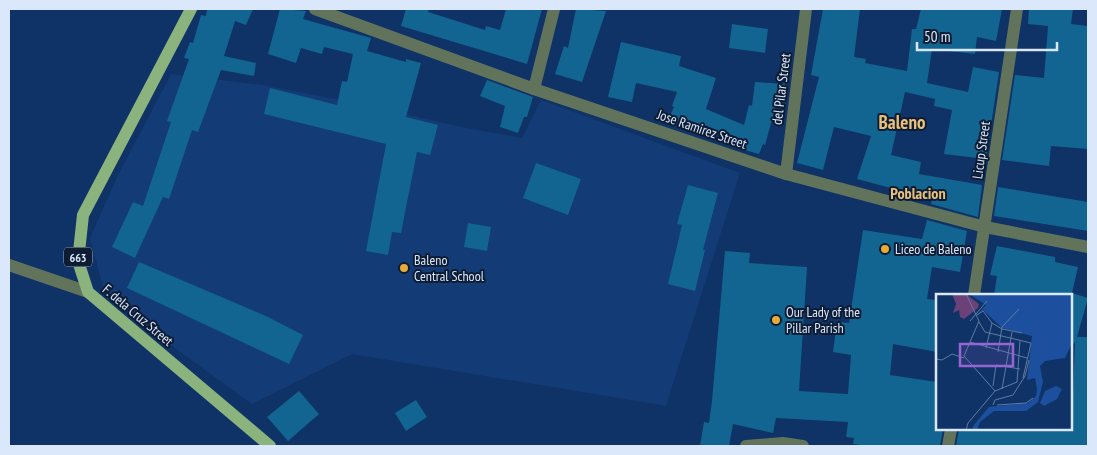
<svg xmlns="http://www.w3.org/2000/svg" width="1097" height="455" viewBox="0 0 1097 455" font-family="'PT Sans Narrow',sans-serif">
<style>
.built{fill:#133b76}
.building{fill:#126590}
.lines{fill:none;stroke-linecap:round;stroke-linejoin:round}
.street{stroke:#61745b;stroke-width:12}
.primary{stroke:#8bb37e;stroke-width:12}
.poi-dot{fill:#e9ab38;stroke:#0d1c33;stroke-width:2}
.labels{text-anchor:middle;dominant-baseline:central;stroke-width:4;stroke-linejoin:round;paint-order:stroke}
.shield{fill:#0d1c33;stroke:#9dabc0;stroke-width:1}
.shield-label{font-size:12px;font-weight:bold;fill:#dbe8fc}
.street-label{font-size:14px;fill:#dbe8fc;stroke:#0d1c33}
.poi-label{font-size:14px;fill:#dbe8fc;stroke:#0d1c33;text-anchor:start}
.quarter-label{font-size:16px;font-weight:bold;fill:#ebc07b;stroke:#0d1c33}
.district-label{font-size:19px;font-weight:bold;fill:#ebc07b;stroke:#0d1c33}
.inset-road{fill:none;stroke:#617ba3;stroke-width:1}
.view{fill:#9864d1;fill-opacity:0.15;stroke:#9864d1;stroke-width:2.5}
.inset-edge{fill:none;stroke:#dbe8fc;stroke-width:2.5}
</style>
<rect width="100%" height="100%" fill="#0f3267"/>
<polygon class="built" points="171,74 262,85 362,104 461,127 522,138 541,100 740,173 666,406 352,354 252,404 106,298 90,238 118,175"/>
<g class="building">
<polygon points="207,9 253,9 246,25 235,21 224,56 256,63 254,76 221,70 198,132 192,130 169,199 163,197 135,258 112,247 133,202 143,206 171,122 167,121 189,59 184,58 190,42 193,43 201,15 206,16"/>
<polygon points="280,9 306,11 303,19 371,38 367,51 406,62 406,59 421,63 406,117 438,125 430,155 417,152 401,233 392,232 388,255 366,251 386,144 264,114 270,88 337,105 342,81 347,82 353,54 324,47 322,54 301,48 296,63 268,54"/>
<polygon points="406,9 429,9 428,12 485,30 486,26 500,30 506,9 542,9 527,64 401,26"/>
<polygon points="576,9 606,11 582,82 555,74 564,46 568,48"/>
<polygon points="823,9 860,9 854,57 866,59 865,63 907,71 912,29 916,29 921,9 1002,9 996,41 977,37 975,54 932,49 927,83 968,92 973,67 999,72 986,159 944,154 952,110 934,106 935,99 905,92 891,155 921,162 919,174 982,185 978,217 931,204 932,199 857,179 871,136 834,127 823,170 797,163 819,77 811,75"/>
<polygon points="1029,9 1073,9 1071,24 1088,26 1088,149 1051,146 1049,166 1002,160 1015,75 1044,78 1048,26 1028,24"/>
<polygon points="732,24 768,29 765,53 729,48"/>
<polygon points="621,42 681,56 679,66 716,78 706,109 744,125 749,105 752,106 755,82 785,84 783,103 777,102 765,145 763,144 759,154 741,149 744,142 705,125 700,134 669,118 674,107 672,106 677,92 636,83 632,102 608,97"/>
<polygon points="487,80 533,97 527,117 524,117 518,133 500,127 505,106 480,96"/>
<polygon points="536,163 581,179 568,215 523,198"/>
<polygon points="688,185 718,193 703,250 705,250 695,291 668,284 682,225 677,224"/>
<polygon points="998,187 1088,202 1088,231 994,216"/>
<polygon points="927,220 967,231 960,272 932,267 927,299 937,300 937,352 893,344 890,375 937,382 937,429 943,429 940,446 869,446 853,444 854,438 846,437 848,422 776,418 773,433 733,424 729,446 700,446 704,422 709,423 712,401 725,251 750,253 749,263 807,267 799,391 848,394 851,355 833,352 837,322 849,323 863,230 922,239"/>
<polygon points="468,223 491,227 487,251 464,247"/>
<polygon points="997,246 1055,257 1055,262 1078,267 1072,293 1088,298 1077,337 1088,337 1088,446 956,446 959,429 1071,429 1071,394 1073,395 1075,341 1074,344 1071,343 1071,295 994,295 997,276 990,275"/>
<polygon points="139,262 266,316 303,335 289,364 127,288"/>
<polygon points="299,391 319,414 288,441 267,417"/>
<polygon points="416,400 427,417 406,431 395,413"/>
</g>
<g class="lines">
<g class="street">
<polyline points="315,9 534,89 786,174 985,227 1088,247"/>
<polyline points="534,89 554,9"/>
<polyline points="786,174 806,9"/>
<polyline points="9,265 88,292"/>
<polyline points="974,295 1017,9"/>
<polyline points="746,446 783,443 803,446"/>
<polyline points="948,446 951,429"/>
</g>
<polyline class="primary" points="191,9 83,215 78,261 88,292 270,446"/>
</g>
<g class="poi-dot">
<circle cx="885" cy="249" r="5"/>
<circle cx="404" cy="268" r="5"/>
<circle cx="776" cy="320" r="5"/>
</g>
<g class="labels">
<rect class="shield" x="64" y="247.5" width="28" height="19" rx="4"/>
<g class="shield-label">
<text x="78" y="257">663</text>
</g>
<g class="street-label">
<text transform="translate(781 89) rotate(-83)">del Pilar Street</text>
<text transform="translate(702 129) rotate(19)">Jose Ramirez Street</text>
<text transform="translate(981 150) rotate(-82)">Licup Street</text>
<text transform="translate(138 315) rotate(40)">F. dela Cruz Street</text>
</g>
<g class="poi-label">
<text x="895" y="249">Liceo de Baleno</text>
<text x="414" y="260">Baleno<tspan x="414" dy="16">Central School</tspan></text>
<text x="786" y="312">Our Lady of the<tspan x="786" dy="16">Pillar Parish</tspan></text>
</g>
<g class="quarter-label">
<text x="918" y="193">Poblacion</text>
</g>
<g class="district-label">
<text x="902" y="122">Baleno</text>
</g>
</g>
<g transform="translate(936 294)">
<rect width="136" height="136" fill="#0f3267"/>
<path d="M16,0H30L43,10L42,14L28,25L24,23L23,16L17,19L20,10Z" fill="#6b4177"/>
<path d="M33,0H136V49L129,64L109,67L104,72L107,88L102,108L90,117H58L44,128L41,136H37V132L53,113L92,109L100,102L101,95L99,84L91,86L96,42L66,34L47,16L38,24L34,38L38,24L50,11ZM120,92L126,95L121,105L108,112L104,109L109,97Z" fill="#1c509e"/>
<path class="inset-road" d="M30,0L43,27L28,62L59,97L32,129L30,136M41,21L47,17L56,29M34,27L51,7M43,28L49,38L95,49L87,84M34,48L91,64M50,54L56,29L66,35L86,39M62,58L66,33L83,15M0,65L6,66L16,60L28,64M57,92L60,71L84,75M66,95L76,38M59,97L81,88L84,47M57,111L59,106L77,101L89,82L93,66M61,111L90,109L97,104"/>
<path class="view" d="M24,50H77V72H24Z"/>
<rect width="136" height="136" class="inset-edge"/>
</g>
<rect width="1097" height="455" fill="none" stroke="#dbe8fc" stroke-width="20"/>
<path d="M917 42v8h140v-8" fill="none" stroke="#dbe8fc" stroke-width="2.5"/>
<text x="924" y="42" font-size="15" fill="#dbe8fc" stroke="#0d1c33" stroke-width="4" paint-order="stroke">50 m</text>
</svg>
